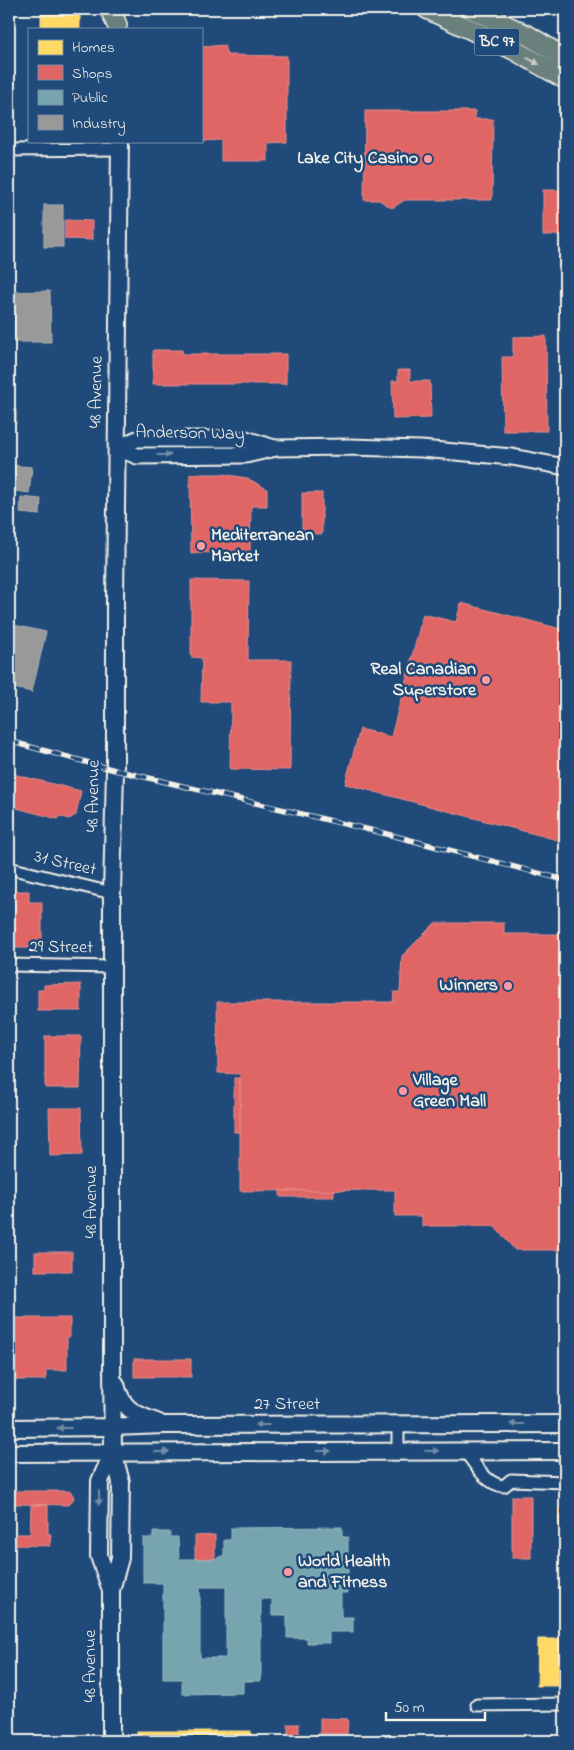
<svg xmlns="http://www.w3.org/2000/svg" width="574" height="1750" viewBox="0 0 574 1750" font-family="'Indie Flower',sans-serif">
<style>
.homes{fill:#ffd966;stroke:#fce08d}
.shops{fill:#e06666;stroke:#e6908d}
.public{fill:#76a5af;stroke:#9cbcc0;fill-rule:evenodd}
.industry{fill:#999;stroke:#b4b3b1}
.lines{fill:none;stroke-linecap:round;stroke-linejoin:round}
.stream{stroke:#8ca5bd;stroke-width:4}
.minor-casing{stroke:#f4f1e8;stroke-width:15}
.tertiary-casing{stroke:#f4f1e8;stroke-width:19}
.secondary-casing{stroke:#f4f1e8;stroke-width:20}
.trunk-casing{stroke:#f4f1e8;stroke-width:22}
.minor{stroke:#1f4a7a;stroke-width:11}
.tertiary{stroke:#1f4a7a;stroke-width:15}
.secondary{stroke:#1f4a7a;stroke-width:16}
.trunk{stroke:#6a807d;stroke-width:19}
.rail-casing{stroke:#f4f1e8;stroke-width:5.5}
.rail{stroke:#1f4a7a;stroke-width:4;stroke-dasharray:11;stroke-linecap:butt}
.oneway{fill:#cbcfc8}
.oneway2{fill:#748da6}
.poi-dot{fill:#ff9aa2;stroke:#1f4a7a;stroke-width:2}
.labels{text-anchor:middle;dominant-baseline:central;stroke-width:5;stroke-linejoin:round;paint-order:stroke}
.shield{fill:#1f4a7a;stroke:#b4bfc7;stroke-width:1}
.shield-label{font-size:16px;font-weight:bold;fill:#f4f1e8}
.poi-label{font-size:18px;font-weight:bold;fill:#f4f1e8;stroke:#1f4a7a;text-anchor:end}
.street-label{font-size:18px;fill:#f4f1e8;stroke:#1f4a7a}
</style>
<rect width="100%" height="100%" fill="#1f4a7a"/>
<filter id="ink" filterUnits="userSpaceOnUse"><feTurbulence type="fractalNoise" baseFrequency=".02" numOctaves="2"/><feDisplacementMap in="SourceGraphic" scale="10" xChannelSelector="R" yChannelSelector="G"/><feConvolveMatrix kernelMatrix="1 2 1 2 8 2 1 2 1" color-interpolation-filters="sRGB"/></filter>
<g filter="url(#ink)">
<g class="homes">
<rect x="41" y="9" width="39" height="20"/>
<rect x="559" y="1509" width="6" height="19"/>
<polygon points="538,1639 565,1639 565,1686 537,1686"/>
<rect x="137" y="1731" width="114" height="10"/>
</g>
<g class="shops">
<polygon points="224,45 227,55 287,56 287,142 268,143 268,161 221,161 221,140 201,141 201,47"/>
<polygon points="365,111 475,111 475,119 493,119 492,200 405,200 392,208 379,200 364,200"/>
<rect x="543" y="190" width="22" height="45"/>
<polygon points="65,220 92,221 92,240 65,239"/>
<polygon points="546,336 547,431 503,431 502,357 513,357 513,337"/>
<polygon points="153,350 182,350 183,354 286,354 286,384 153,384"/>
<polygon points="398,370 410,370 410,381 430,381 431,418 393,419 392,381 398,381"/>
<polygon points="190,474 222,474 247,478 267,489 267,506 251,506 250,552 191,553"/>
<rect x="302" y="493" width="20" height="41"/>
<polygon points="191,580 249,581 248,660 291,660 290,770 230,769 231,702 201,702 202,658 191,657"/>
<polygon points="461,603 565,630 565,842 345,784 360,729 391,737 423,614 456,622"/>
<polygon points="9,773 81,791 76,815 69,819 59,816 58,819 9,806"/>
<polygon points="10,891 29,891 29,902 42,902 42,948 10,948 10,942 9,943"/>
<polygon points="435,923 504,923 504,934 565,934 565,1250 515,1250 494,1226 422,1226 422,1216 395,1216 395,1190 240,1191 240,1074 218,1073 217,1002 393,1002 394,992 400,992 402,956"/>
<polygon points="81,984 81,1011 38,1011 38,990 44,990 44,985"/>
<rect x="9" y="1008" width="4" height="60"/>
<polygon points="45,1036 81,1036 80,1088 45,1088"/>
<rect x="234" y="1078" width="6" height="54"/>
<polygon points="49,1108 81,1108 82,1155 50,1156"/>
<polygon points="334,1190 334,1197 280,1197 280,1191"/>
<rect x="35" y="1252" width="37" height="19"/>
<polygon points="12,1318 70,1318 70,1337 67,1337 67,1370 46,1370 46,1380 16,1380 16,1361 9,1361 9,1335 12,1335"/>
<rect x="134" y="1359" width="57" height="18"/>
<polygon points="13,1491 67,1491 71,1492 74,1497 73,1500 68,1505 14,1504 9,1501 9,1495"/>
<rect x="512" y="1496" width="19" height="62"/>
<polygon points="31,1505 48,1505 48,1534 51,1534 50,1546 16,1545 16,1534 30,1534"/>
<polygon points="215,1535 215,1559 195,1559 195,1536"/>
<polygon points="320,1718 348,1719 347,1734 320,1734"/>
<rect x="288" y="1724" width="11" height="17"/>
</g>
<path class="public" d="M342,1527V1537H348V1593H341V1617H353V1632H329V1643H307V1638H287V1615H272V1599H261V1681H243V1693L182,1694V1679H163V1583H143V1538H153V1532H170V1537H178L179,1559H215L224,1555V1540H231V1528ZM200,1587H226V1658H200Z"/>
<g class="industry">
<rect x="44" y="205" width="19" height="42"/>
<polygon points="50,291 51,342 9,342 9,292"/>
<polygon points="16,410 16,423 9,423 9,411"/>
<polygon points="9,465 32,467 29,493 9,490"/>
<polygon points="21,497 41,499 40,515 20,513"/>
<polygon points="9,624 46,632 32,692 9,687"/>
</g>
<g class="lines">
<polyline class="stream" points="551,9 565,18"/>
<g class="minor-casing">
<g id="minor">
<polyline points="9,150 120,149"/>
<polyline points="9,868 112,893"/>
<polyline points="9,965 112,967"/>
<polyline points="398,1425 398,1451"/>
<path d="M466,1452C475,1465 487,1485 504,1486L511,1480L565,1482"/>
<polyline points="477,1705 565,1704"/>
</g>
</g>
<g class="tertiary-casing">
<g id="tertiary">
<polyline points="117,448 137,456 246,455 276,448 349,447 421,449 512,457 565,467"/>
<polyline points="117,448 137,439 246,439 274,448"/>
</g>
</g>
<g class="secondary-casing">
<g id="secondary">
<path d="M116,1384C122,1411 136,1414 159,1423"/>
<polyline points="9,1428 113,1427 164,1425 565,1424"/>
<polyline points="9,1453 565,1451"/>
<polyline points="111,1590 99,1556 100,1481 113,1452"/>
<polyline points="111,1741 111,1590 120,1558 121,1482 113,1452 112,1366 112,893 115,770 115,600 120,141"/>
</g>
</g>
<g class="trunk-casing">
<g id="trunk">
<polyline points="110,9 117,25"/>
<polyline points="427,9 512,49 565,79"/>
<polyline points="472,9 529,36 565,58"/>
</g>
</g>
<use href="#minor" class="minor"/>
<use href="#tertiary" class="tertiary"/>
<use href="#secondary" class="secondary"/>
<use href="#trunk" class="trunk"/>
<g class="rail-casing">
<polyline id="rail" points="9,741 115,770 387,834 565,880"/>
</g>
<use href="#rail" class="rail"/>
</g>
<defs><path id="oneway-solid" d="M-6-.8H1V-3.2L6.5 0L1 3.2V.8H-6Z" transform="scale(1.25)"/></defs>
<use class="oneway" href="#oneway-solid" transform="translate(533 61) rotate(29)"/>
<g class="oneway2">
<use href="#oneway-solid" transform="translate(164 455)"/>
<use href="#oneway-solid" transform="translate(517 1424) rotate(180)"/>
<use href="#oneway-solid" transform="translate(262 1425) rotate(180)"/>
<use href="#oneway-solid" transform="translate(64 1428) rotate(180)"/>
<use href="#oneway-solid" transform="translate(324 1451)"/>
<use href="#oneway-solid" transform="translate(432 1451) rotate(1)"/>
<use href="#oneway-solid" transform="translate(162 1452)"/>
<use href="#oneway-solid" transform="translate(99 1498) rotate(90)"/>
</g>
</g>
<g class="poi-dot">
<circle cx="428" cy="159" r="5"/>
<circle cx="201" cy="546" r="5"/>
<circle cx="486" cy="680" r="5"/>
<circle cx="508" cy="986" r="5"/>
<circle cx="403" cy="1091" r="5"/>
<circle cx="288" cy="1572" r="5"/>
</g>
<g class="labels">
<rect class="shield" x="474.5" y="28.5" width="45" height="27" rx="4"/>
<g class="shield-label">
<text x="497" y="42">BC 97</text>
</g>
<g class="poi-label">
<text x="418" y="159">Lake City Casino</text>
<text x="211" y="536" text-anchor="start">Mediterranean<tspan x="211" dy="21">Market</tspan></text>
<text x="476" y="670">Real Canadian<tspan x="476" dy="21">Superstore</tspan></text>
<text x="498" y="986">Winners</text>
<text x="413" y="1081" text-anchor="start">Village<tspan x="413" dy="21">Green Mall</tspan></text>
<text x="298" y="1562" text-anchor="start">World Health<tspan x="298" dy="21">and Fitness</tspan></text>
</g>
<g class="street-label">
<text transform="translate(97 392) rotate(-89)">48 Avenue</text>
<text transform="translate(190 434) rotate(1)">Anderson Way</text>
<text transform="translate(94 796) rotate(-89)">48 Avenue</text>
<text transform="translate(65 864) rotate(13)">31 Street</text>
<text transform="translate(61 948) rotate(1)">29 Street</text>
<text transform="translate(92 1202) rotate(-90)">48 Avenue</text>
<text x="287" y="1405">27 Street</text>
<text transform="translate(91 1666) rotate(-90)">48 Avenue</text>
</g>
</g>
<rect width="574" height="1750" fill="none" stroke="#1f4a7a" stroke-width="30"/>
<rect x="15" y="15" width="544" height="1720" fill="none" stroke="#f4f1e8" stroke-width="2" filter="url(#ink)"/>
<rect x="28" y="28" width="175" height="115" fill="#1f4a7a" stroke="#748da6"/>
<rect x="38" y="40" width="25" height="15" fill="#ffd966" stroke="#748da6"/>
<text x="72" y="52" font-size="15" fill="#f4f1e8">Homes</text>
<rect x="38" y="65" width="25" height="15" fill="#e06666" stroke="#748da6"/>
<text x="72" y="78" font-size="15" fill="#f4f1e8">Shops</text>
<rect x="38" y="90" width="25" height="15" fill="#76a5af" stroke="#748da6"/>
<text x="72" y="102" font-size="15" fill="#f4f1e8">Public</text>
<rect x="38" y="115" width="25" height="15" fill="#999999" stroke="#748da6"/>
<text x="72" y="128" font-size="15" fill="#f4f1e8">Industry</text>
<path d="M386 1712v8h99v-8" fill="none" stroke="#f4f1e8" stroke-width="2.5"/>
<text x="394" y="1712" font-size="15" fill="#f4f1e8" stroke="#1f4a7a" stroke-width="4" paint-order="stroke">50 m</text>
</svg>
